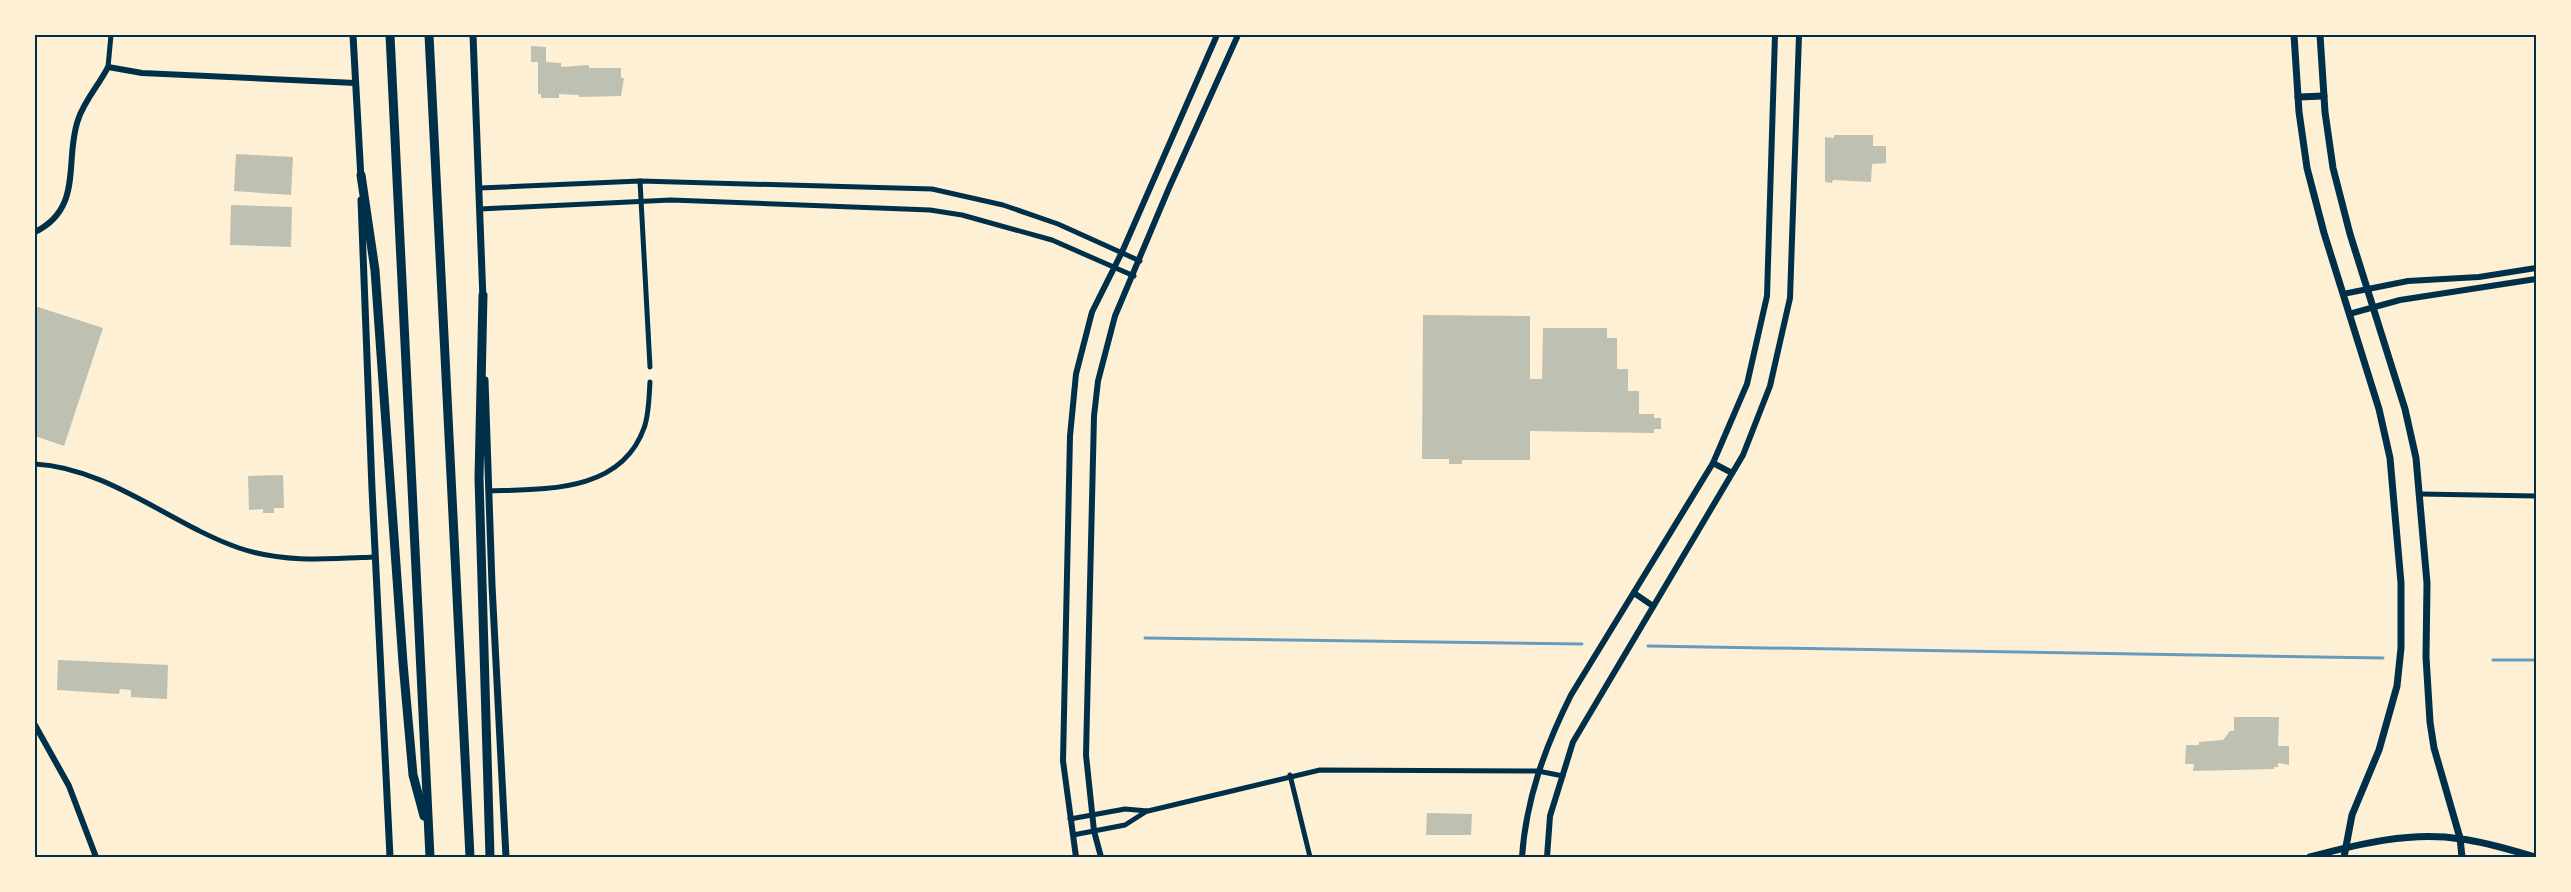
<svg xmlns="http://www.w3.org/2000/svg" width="2571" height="892" viewBox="0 0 2571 892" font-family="Signika,sans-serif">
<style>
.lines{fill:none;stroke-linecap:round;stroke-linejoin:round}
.stream{stroke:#669bbc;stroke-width:3}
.building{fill:#bec0b2}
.minor{stroke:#003049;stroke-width:5}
.tertiary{stroke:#003049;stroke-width:6}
.secondary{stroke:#003049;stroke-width:7}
.motorway{stroke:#003049;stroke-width:9}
.neatline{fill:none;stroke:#003049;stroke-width:2}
</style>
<rect width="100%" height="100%" fill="#fdf0d5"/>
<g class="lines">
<g class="stream">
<polyline points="1145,638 1582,644"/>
<polyline points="1648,646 2383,658"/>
<polyline points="2493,660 2536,660"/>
</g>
</g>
<g class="building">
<polygon points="531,46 546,47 546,62 561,63 561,67 589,65 589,68 621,68 621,78 624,78 621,96 579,97 579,95 559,94 559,98 541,98 541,94 538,94 538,62 531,62"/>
<polygon points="1834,135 1873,135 1873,146 1886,146 1886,163 1872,164 1871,182 1833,180 1832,183 1825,182 1825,137 1834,138"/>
<polygon points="236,154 293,157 291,195 234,191"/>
<polygon points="231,205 292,207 291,247 230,245"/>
<polygon points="35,306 103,328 64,446 35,436"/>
<polygon points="1423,315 1530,316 1530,379 1542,379 1543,328 1607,328 1607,338 1617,338 1617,369 1628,369 1628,391 1639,391 1639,414 1654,414 1654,418 1661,418 1661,429 1654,429 1654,433 1530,431 1530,460 1462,460 1462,464 1449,464 1449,459 1422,459"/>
<polygon points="283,475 284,508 274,508 274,513 263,513 263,509 249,510 248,476"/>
<polygon points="58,660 168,665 167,699 131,697 131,690 120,689 119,694 57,690"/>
<polygon points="2234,717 2279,717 2278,746 2289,746 2289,765 2278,763 2278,767 2274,767 2274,769 2193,771 2194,764 2185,764 2186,745 2199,745 2199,742 2223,740 2230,731 2234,731"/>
<polygon points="1427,813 1472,814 1471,835 1426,835"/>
</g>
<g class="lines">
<g class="minor">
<polyline points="108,67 111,35"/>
<polyline points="640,181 650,367"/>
<polyline points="480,188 640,181 932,189 1003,205 1058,224 1140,261"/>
<polyline points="480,209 671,200 930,210 962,215 1052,240 1134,276"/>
<path d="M35,464C109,468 170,524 239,548C283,563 330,559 375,557"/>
<path d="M488,491C545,489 621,493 644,428C649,415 649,396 650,382"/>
<polyline points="2420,494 2536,496"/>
<polyline points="1290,775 1310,857"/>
<polyline points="1070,819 1125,809 1148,811 1320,770 1538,771 1563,776"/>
<polyline points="1073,835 1125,825 1147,811"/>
</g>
<g class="tertiary">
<path d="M35,232C84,208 64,160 78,120C84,101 99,85 108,67L142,73L355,83"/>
<polyline points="2343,294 2408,281 2479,277 2536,268"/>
<polyline points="2349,314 2400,300 2536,279"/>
<polyline points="1713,463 1732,473"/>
<polyline points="1634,593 1653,606"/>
<polyline points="35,725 69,786 96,857"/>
<polyline points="1076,857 1063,761 1070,436 1076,374 1092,312 1122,252 1217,35"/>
<polyline points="1101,857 1094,831 1086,755 1094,416 1098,381 1115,316 1169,188 1238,35"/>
<path d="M1522,857C1526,799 1545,747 1571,695L1713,463L1747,384L1767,296L1775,35"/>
<polyline points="1547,857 1550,816 1573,742 1743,455 1770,386 1790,298 1799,35"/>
</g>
<g class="secondary">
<polyline points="353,35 361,179"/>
<polyline points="473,35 483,300"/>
<polyline points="2294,35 2299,112 2307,168 2324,233 2379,409 2390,458 2401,583 2401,648 2397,686 2379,750 2352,815 2344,857"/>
<polyline points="2320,35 2325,112 2333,168 2350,234 2405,409 2416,458 2427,583 2426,657 2430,722 2434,748 2460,838 2462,857"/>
<polyline points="2298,97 2324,96"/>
<polyline points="361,200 372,489 390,857"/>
<polyline points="485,380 492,585 506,857"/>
<path d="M2310,857C2358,844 2411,831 2461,839C2486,842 2511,850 2535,857"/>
</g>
<g class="motorway">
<polyline points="390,35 430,857"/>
<polyline points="429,35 470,857"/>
<polyline points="361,175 375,270 403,663 413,775 424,816"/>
<polyline points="483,295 479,478 490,857"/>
</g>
</g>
<rect width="2571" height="892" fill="none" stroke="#fdf0d5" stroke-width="72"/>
<rect x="36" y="36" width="2499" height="820" class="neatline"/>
</svg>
